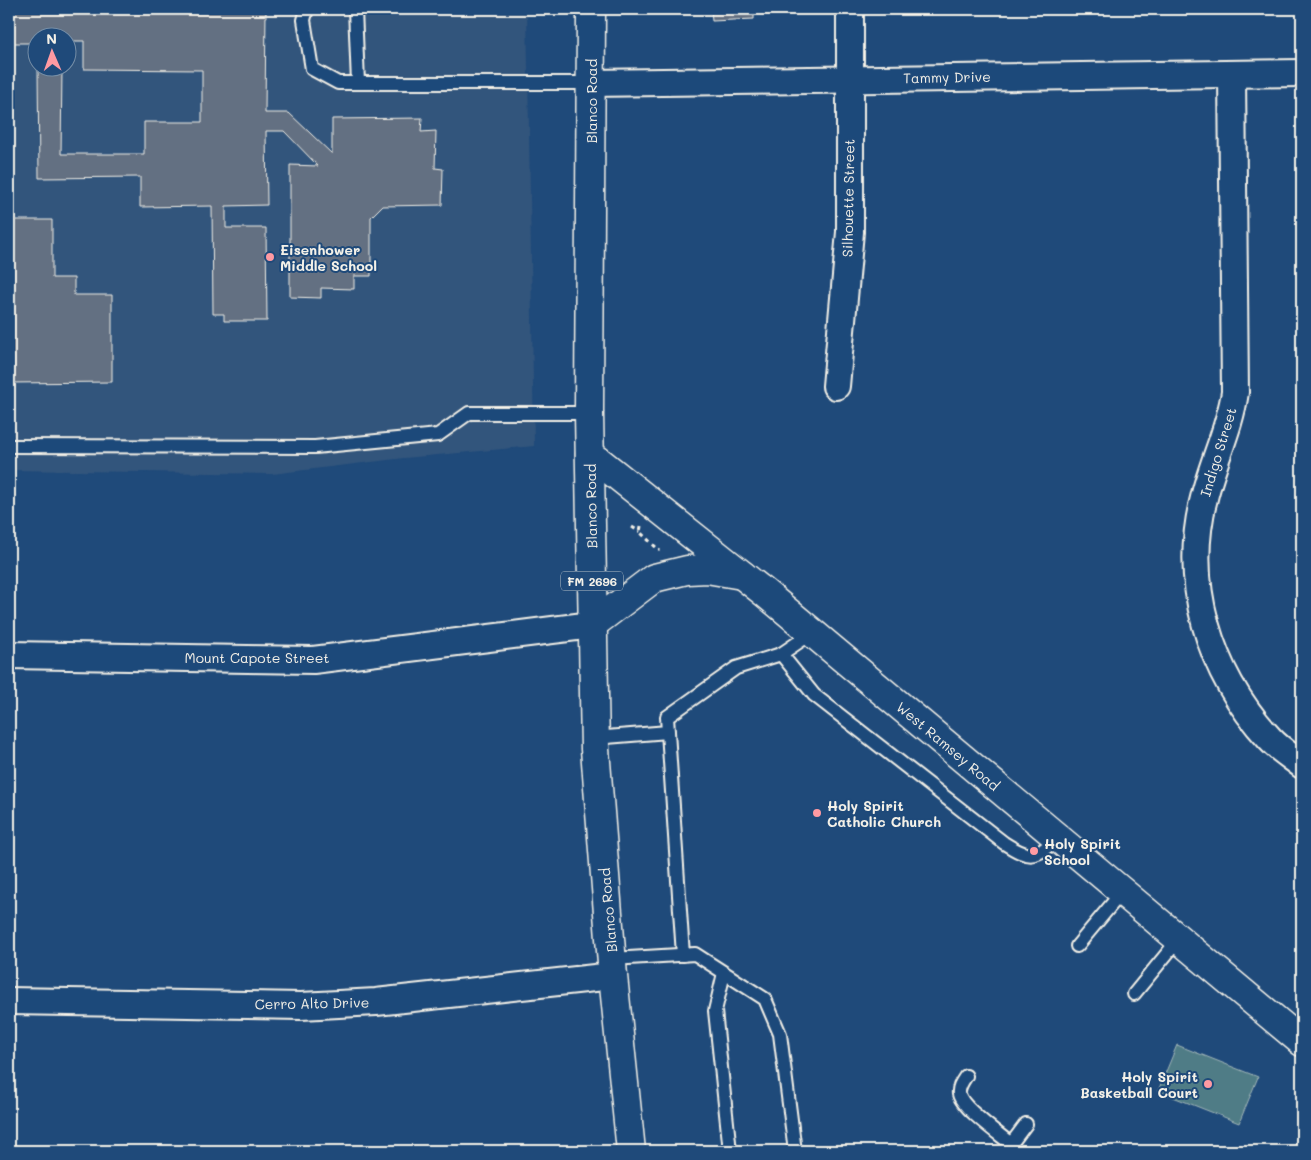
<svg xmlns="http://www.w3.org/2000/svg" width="1311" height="1160" viewBox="0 0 1311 1160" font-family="Mali,sans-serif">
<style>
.built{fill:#33557c;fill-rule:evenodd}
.green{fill:#4f7c86;stroke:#a2b6b7}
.building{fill:#637082;stroke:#f4f1e8}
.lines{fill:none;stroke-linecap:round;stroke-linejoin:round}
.lane-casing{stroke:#f4f1e8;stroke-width:16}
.street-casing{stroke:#f4f1e8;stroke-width:30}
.secondary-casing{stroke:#f4f1e8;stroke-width:31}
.primary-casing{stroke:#f4f1e8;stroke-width:31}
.path{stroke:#f4f1e8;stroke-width:3;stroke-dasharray:4 4;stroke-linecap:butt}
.lane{stroke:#1f4a7a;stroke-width:12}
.street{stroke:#1f4a7a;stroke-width:26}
.secondary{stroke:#1f4a7a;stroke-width:28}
.primary{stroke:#1f4a7a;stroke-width:28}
.poi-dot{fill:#ff9aa2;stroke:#1f4a7a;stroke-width:2}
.labels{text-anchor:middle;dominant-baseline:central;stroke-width:4;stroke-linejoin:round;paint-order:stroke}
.shield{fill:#1f4a7a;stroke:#b4bfc7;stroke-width:1}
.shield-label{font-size:12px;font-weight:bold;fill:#f4f1e8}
.street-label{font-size:14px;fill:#f4f1e8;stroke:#1f4a7a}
.poi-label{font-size:14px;font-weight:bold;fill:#f4f1e8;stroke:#1f4a7a;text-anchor:start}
</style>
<rect width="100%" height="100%" fill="#1f4a7a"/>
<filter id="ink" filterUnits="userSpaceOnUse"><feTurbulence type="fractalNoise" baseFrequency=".02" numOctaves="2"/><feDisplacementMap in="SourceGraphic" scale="10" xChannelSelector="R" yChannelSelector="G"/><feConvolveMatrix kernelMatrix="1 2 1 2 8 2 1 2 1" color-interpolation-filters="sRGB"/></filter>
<g filter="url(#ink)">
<path class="built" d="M9,9H527L534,446L404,458L272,474L9,470ZM38,38H68V68H38Z"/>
<polygon class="green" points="1177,1045 1258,1077 1239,1123 1158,1091"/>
<g class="building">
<polygon points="9,9 266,9 265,113 289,113 332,154 332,119 422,118 421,132 436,131 435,168 443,169 442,205 382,206 371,217 371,276 354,276 354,289 321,288 321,298 290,297 290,165 318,166 284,131 266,131 267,205 226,206 226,228 266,228 267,321 224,321 224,314 213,314 212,206 140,207 140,177 39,178 38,68 62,68 61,154 144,154 144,122 202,122 202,70 84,69 84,41 68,41 68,38 38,38 38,43 9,43"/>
<polygon points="711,9 754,9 754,19 712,21"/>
<polygon points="1057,9 1132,9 1057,12"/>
<polygon points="9,220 52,220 52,278 74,278 74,295 112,295 112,382 9,383"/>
</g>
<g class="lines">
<g class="lane-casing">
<g id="lane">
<polyline points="307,9 304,20 312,69 338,83 591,83"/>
<polyline points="355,9 358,83"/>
<polyline points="9,446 315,447 438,435 469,413 589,413"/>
<path d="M781,654L814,695L1004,843C1029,859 1036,860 1057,837"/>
<polyline points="594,738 668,732"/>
<polyline points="1077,946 1122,892"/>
<polyline points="683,955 667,717 736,668 781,654 812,633"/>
<polyline points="612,959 695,954 765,999 780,1034 795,1151"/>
<polyline points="724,973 715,1011 730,1151"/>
<polyline points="1134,994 1179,939"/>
<path d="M966,1076C962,1082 958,1087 959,1094C962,1108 999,1134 1011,1144L1026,1124"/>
</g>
</g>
<g class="street-casing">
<g id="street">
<path d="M1232,74L1235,392C1230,427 1214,459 1205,494C1181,582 1209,673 1270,739C1279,749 1292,757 1302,765"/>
<polyline points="591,83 1302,73"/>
<polyline points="836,386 850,232 850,9"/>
<polyline points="9,655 313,660 592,625"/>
<polyline points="9,1001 301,1006 376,1002 613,976"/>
</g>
</g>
<g class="secondary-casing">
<polyline id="secondary" points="590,454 765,593 1302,1042"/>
</g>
<g class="primary-casing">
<g id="primary">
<polyline points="591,9 589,413 595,749 613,976 631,1151"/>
<polyline points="592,625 654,578 687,570 707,569 742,575"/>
</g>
</g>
<g class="path">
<polyline points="641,526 640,532 660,551"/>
<polyline points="632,527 640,532"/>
</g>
<use href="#lane" class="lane"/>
<use href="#street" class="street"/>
<use href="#secondary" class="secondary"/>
<use href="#primary" class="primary"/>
</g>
</g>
<g class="poi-dot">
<circle cx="270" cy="257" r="5"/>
<circle cx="817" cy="813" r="5"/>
<circle cx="1034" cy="851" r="5"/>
<circle cx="1208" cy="1084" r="5"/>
</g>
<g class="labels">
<rect class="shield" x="561" y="571.5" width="62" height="19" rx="4"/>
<g class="shield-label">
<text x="592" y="581">FM 2696</text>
</g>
<g class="street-label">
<text transform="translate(947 77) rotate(-1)">Tammy Drive</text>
<text transform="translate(591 101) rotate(-90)">Blanco Road</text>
<text transform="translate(848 198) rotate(-89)">Silhouette Street</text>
<text transform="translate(1218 452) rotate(-73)">Indigo Street</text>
<text transform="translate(591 506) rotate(-91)">Blanco Road</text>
<text x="257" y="657">Mount Capote Street</text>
<text transform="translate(948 746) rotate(40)">West Ramsey Road</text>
<text transform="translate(608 910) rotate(-95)">Blanco Road</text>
<text transform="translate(312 1003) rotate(-1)">Cerro Alto Drive</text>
</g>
<g class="poi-label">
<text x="280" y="249">Eisenhower<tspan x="280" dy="16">Middle School</tspan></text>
<text x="827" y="805">Holy Spirit<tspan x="827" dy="16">Catholic Church</tspan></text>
<text x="1044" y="843">Holy Spirit<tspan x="1044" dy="16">School</tspan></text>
<text x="1198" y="1076" text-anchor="end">Holy Spirit<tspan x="1198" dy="16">Basketball Court</tspan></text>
</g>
</g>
<rect width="1311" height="1160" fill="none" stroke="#1f4a7a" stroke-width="30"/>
<rect x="15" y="15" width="1281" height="1130" fill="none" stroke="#f4f1e8" stroke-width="2" filter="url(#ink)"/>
<g transform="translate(52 52) rotate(358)"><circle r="24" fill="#1f4a7a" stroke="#748da6"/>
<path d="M0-4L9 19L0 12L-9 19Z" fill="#ff9aa2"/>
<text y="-8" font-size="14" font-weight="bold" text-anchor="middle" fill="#f4f1e8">N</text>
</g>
</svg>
